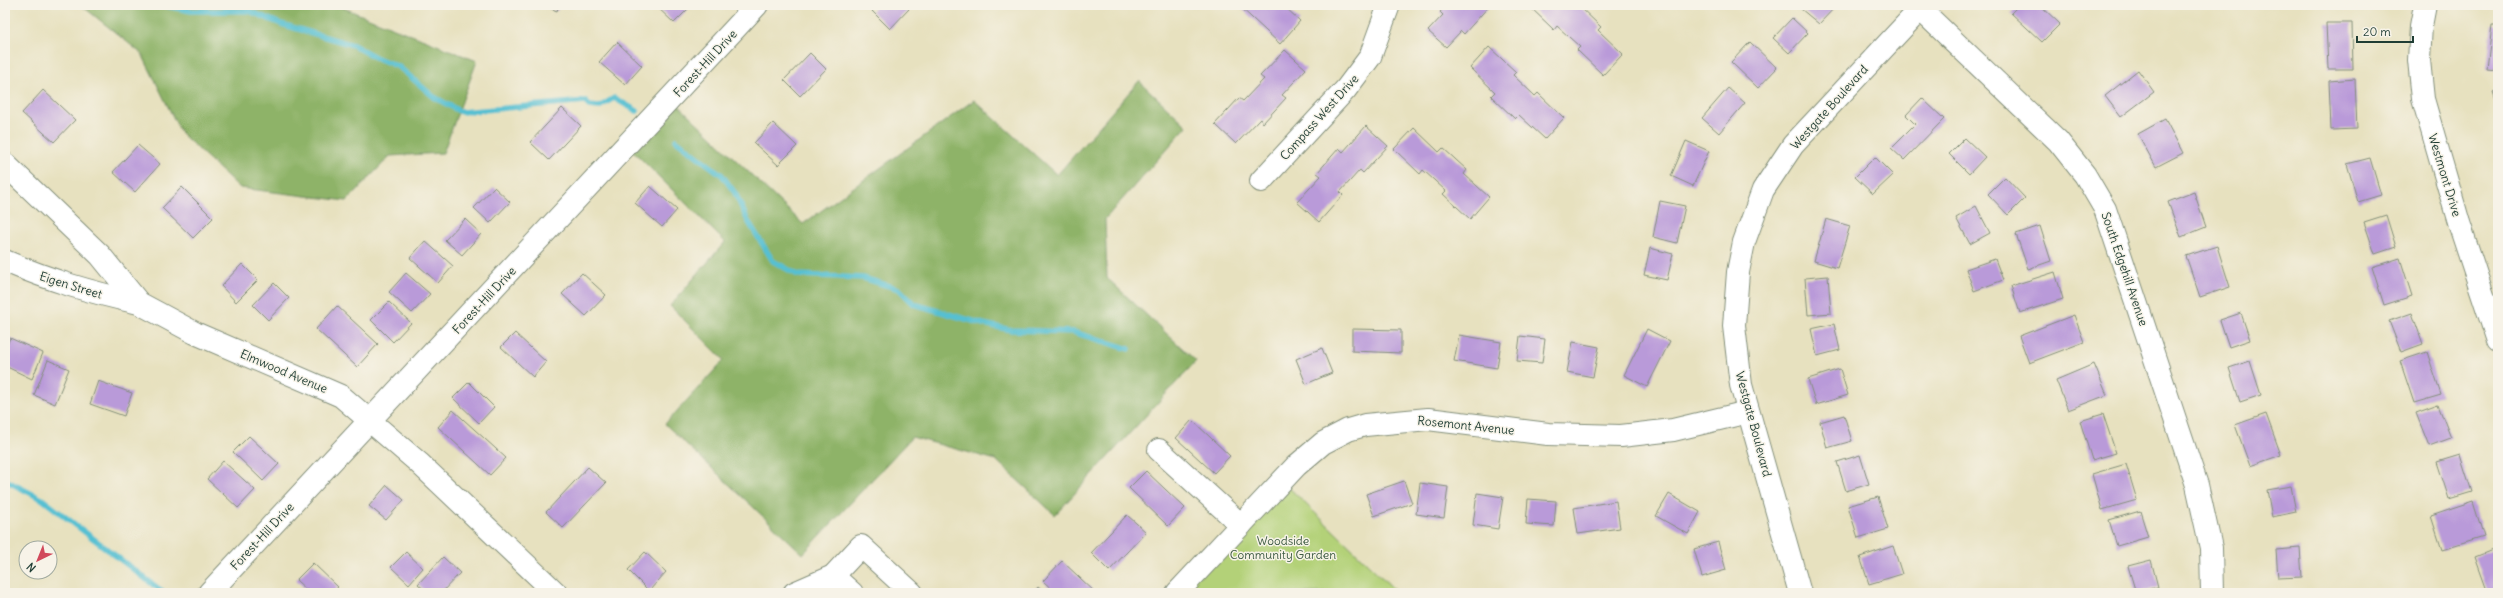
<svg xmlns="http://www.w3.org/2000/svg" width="2503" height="598" viewBox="0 0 2503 598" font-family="Delius,sans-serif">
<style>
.green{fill:#b3d178;stroke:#698756}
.forest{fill:#8eb368;stroke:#56784e}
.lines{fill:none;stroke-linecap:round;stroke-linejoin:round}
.stream{stroke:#56c0d2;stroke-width:5.5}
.building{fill:#b99ad9}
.minor-casing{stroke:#838f7a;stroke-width:24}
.minor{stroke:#fff;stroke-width:22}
.labels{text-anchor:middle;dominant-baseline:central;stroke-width:3;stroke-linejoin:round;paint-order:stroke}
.street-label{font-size:12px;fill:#1f3d34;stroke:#f7f3e8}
.park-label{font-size:12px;fill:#3d5b42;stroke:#f7f3e8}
</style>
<rect width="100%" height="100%" fill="#f7f3e8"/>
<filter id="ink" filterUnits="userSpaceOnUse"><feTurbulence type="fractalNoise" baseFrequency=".025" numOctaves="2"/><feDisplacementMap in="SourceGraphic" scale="8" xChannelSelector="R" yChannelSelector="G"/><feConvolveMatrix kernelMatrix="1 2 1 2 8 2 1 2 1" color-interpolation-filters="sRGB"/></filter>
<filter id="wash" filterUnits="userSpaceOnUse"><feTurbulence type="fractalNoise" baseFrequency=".012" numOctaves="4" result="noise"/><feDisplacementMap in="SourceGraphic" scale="16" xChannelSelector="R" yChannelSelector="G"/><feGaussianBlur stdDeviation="0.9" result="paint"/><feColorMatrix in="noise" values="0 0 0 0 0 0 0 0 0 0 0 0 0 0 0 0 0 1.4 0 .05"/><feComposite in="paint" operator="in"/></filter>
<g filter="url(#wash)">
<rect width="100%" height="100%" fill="#e7e1bf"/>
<polygon class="green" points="1282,481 1398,593 1177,593"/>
<g class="forest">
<polygon points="81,5 336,5 477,61 443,153 390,156 347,201 240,188 181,133 142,54"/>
<polygon points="1139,81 1187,126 1105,219 1107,278 1196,361 1055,515 996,460 912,437 803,554 665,424 724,360 670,306 725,242 628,146 672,99 803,224 974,100 1057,175"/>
<polygon points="1640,592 1640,593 1398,593"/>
</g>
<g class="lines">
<g class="stream">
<polyline points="162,5 191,11 249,11 281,24 353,45 375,57 399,67 434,97 461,112 586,101 589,106 599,107 614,98 637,111"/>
<polyline points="676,140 722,175 735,193 748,221 773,261 798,275 863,278 899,289 914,304 983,324 1011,330 1073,332 1129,349"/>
<polyline points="5,480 42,499 164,593"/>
</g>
</g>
<g id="blocks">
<g class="building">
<polygon points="542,5 559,5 557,11"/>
<polygon points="655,5 692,5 674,23"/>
<polygon points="878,5 905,5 909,9 890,29 872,11"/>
<polygon points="1238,5 1283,5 1300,21 1280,44"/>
<polygon points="1447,5 1490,5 1464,34 1461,31 1446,47 1428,31 1443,15 1440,12"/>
<polygon points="1528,5 1570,5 1573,8 1578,5 1601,27 1598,30 1623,54 1603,75 1577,50 1580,47 1557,26 1554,30"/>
<polygon points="1805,5 1837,5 1819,24 1801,9"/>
<polygon points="2019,5 2040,5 2060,24 2042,42 2011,13"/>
<polygon points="1792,18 1808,33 1789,53 1773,38"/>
<polygon points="2326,23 2352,23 2353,69 2328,69"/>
<polygon points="2492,25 2498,25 2498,70 2487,69"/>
<polygon points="617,42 642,66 625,85 599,62"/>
<polygon points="1750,42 1777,68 1758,88 1731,62"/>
<polygon points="1489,47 1516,72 1513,75 1535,96 1538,93 1564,118 1545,139 1519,115 1515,119 1491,96 1495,92 1470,68"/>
<polygon points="1285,50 1306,69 1282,95 1286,98 1263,123 1260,119 1236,144 1215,124 1239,98 1243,101 1264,79 1260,76"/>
<polygon points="810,53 826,69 800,96 784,80"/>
<polygon points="2138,70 2154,92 2121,117 2105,96"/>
<polygon points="2355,79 2357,129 2331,130 2329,81"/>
<polygon points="1728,88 1745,103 1719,133 1702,118"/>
<polygon points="43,90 75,120 54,142 22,113"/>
<polygon points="2498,90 2498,106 2493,92"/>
<polygon points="1922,98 1944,119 1904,160 1891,148 1915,124 1906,115"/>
<polygon points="562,108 581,126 549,160 530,142"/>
<polygon points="2165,119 2183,153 2156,167 2138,134"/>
<polygon points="773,123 797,146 778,165 754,143"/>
<polygon points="1366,126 1388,146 1363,173 1360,170 1340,192 1343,195 1319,222 1297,202 1321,176 1317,173 1339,148 1343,152"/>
<polygon points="1414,128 1439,152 1443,148 1467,170 1464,174 1489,197 1470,219 1443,194 1446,191 1423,170 1420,174 1394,149"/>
<polygon points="1965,138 1985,157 1969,174 1949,154"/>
<polygon points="1686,141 1709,151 1693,186 1671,176"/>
<polygon points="138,145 160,164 135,192 113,172"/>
<polygon points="1875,157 1893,175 1873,194 1855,177"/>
<polygon points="2370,158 2381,195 2358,202 2347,164"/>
<polygon points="2005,177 2025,198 2008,215 1988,194"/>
<polygon points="650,186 677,210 662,227 635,203"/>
<polygon points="182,187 213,218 193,238 162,208"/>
<polygon points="494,187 510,202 490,223 474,208"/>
<polygon points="2194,192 2206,227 2181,237 2168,202"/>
<polygon points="1660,201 1685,206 1677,243 1653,237"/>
<polygon points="1976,206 1990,233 1970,244 1956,218"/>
<polygon points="2386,215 2396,247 2375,254 2364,222"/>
<polygon points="465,219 481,234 462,255 445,240"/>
<polygon points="1826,219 1850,226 1837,268 1814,261"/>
<polygon points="2040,226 2051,261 2028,269 2016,234"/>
<polygon points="425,241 453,266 438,283 410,258"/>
<polygon points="2217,246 2230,287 2200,297 2186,256"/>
<polygon points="1650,248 1673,254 1667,280 1644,275"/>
<polygon points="2400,258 2412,296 2384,305 2372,267"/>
<polygon points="1995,259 2003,280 1974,291 1966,269"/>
<polygon points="242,264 258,280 236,302 221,286"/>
<polygon points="2055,272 2063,299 2020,313 2011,286"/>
<polygon points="406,273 430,294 412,313 389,292"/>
<polygon points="582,273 606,295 586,316 562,294"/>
<polygon points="1828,276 1831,313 1808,315 1805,278"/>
<polygon points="274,283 289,298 268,320 253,305"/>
<polygon points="389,302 411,323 393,342 371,320"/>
<polygon points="337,306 378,344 357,367 316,329"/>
<polygon points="2241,313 2250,340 2229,347 2220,320"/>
<polygon points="2412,313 2423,344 2401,352 2389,321"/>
<polygon points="2074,315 2084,342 2029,363 2019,336"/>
<polygon points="1834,324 1840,350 1817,356 1811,329"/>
<polygon points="1352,329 1401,330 1401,353 1352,351"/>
<polygon points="1647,329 1670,341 1647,387 1624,375"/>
<polygon points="515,333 546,362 533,377 501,347"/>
<polygon points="1459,335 1501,342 1497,368 1454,361"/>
<polygon points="1520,336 1545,339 1542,363 1517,361"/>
<polygon points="10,338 43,353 32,379 5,366 5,349"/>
<polygon points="1573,342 1599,347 1593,377 1567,372"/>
<polygon points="1322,348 1332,373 1306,384 1296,359"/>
<polygon points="2427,352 2441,395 2414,403 2400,361"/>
<polygon points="48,360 69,369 55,404 34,395"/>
<polygon points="2250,361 2261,395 2240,402 2229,368"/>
<polygon points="2094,364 2107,395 2068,410 2056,380"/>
<polygon points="1840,369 1848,395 1816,405 1808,379"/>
<polygon points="98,381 132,393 124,416 90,404"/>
<polygon points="469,382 494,407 479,423 453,398"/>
<polygon points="2438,405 2451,438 2429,446 2416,413"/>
<polygon points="453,410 506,458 490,475 438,427"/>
<polygon points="2103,414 2116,453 2092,460 2080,421"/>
<polygon points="2266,414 2281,455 2250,466 2235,425"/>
<polygon points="1844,415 1852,441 1827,448 1820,422"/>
<polygon points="1192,420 1230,456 1214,473 1176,438"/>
<polygon points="249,436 279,464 263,481 233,452"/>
<polygon points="1860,455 1869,484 1846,491 1837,462"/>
<polygon points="2460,455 2472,492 2449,499 2437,462"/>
<polygon points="223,461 255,490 238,508 207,479"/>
<polygon points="2126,464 2137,500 2102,510 2092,474"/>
<polygon points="588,467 606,483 563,528 546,512"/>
<polygon points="1146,471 1185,508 1168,526 1129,488"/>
<polygon points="1404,481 1412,503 1374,516 1366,494"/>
<polygon points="1420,483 1448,487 1444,518 1416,514"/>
<polygon points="387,485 404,500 386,520 369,506"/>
<polygon points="2291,486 2296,512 2272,517 2267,490"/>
<polygon points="1477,493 1503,497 1498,529 1473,525"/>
<polygon points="1669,494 1700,512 1688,534 1656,516"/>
<polygon points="1878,497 1888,529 1858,538 1848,506"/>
<polygon points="1528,499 1556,501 1554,526 1526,524"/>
<polygon points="1616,501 1620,528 1578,534 1574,508"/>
<polygon points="2473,502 2484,537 2442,550 2431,516"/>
<polygon points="2140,511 2148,537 2117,546 2109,520"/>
<polygon points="1127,515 1146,532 1109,571 1091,553"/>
<polygon points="1718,542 1726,570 1702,577 1694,549"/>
<polygon points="1893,546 1902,574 1869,584 1860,557"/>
<polygon points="2300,548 2302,577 2278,578 2276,550"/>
<polygon points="2495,549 2498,556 2498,589 2488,593 2475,557"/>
<polygon points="406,552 423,568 409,584 391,567"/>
<polygon points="645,552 666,572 649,591 628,570"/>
<polygon points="443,557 460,573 441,593 428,593 418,584"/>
<polygon points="2151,560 2158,587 2136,593 2128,566"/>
<polygon points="1062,561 1096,593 1056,593 1043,581"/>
<polygon points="313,563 338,587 332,593 310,593 296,580"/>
<polygon points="1038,587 1045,593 1032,593"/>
</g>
</g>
</g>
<g filter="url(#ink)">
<use href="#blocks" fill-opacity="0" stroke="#838f7a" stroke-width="1"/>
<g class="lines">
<g class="minor-casing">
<g id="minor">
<polyline points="1916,5 2058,141 2085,175 2105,209 2197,485 2211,548 2212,593"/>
<polyline points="2425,5 2421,26 2419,60 2423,99 2459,223 2498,341"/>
<polyline points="5,164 100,255 139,303 195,333 341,396 419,463 556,593"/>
<polyline points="1261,181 1346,89 1370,57 1389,5"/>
<path d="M5,261C52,281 90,292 139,303"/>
<polyline points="1159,450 1241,525"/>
<polyline points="833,576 852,593"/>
<polyline points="209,593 757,5"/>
<polyline points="794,593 833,576 861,546 912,593"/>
<polyline points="1177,593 1296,466 1323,443 1348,430 1365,425 1428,419 1548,434 1621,436 1673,430 1748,412"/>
<polyline points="1800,593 1741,385 1734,326 1738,272 1744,242 1763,190 1793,145 1924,5"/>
</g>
</g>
<use href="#minor" class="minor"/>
</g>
</g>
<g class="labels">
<g class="street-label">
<text transform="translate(705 63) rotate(-47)">Forest-Hill Drive</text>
<text transform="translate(1829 107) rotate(-48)">Westgate Boulevard</text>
<text transform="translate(1319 117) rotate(-48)">Compass West Drive</text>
<text transform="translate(2445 175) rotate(73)">Westmont Drive</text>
<text transform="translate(2125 269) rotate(71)">South Edgehill Avenue</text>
<text transform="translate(71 285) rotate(17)">Eigen Street</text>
<text transform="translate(484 300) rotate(-47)">Forest-Hill Drive</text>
<text transform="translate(284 371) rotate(23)">Elmwood Avenue</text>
<text transform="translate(1754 424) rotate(75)">Westgate Boulevard</text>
<text transform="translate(1466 425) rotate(6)">Rosemont Avenue</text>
<text transform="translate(262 536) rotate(-47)">Forest-Hill Drive</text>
</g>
<g class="park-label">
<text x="1283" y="540">Woodside<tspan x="1283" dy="14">Community Garden</tspan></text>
</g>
</g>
<rect width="2503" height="598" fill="none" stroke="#f7f3e8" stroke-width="20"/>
<g transform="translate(38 560) rotate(223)"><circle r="19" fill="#f7f3e8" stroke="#a1aaa0"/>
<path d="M0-3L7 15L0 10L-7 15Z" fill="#d1495b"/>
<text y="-6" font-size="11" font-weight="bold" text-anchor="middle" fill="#1f3d34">N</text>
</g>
<path d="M2357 36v6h56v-6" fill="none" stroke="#1f3d34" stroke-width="2"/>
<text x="2363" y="36" font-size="12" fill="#1f3d34" stroke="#f7f3e8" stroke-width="3" paint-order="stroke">20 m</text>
</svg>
